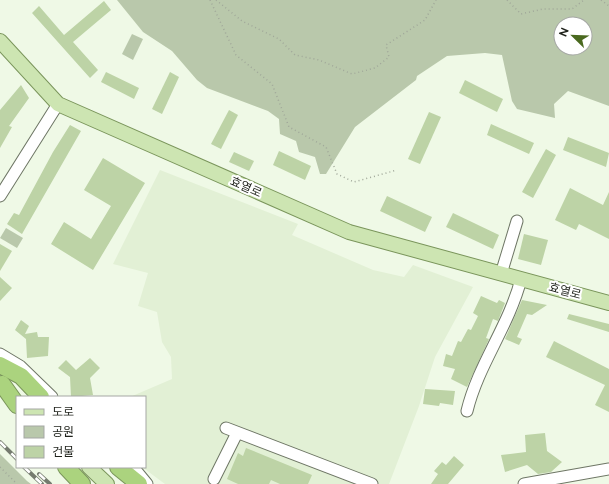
<svg xmlns="http://www.w3.org/2000/svg" width="609" height="484" viewBox="0 0 609 484" font-family="Raleway,'Noto Sans KR',sans-serif">
<style>
.built{fill:#e2f0d5}
.green{fill:#b9c8ab;fill-rule:evenodd}
.building{fill:#bdd3a6}
.lines{fill:none;stroke-linecap:round;stroke-linejoin:round}
.minor-casing{stroke:#6e7665;stroke-width:13}
.major-casing{stroke:#7a955b;stroke-width:16}
.highway-casing{stroke:#7a955b;stroke-width:18}
.path{stroke:#a0a799;stroke-width:1.5;stroke-dasharray:1 3;stroke-linecap:butt}
.minor{stroke:#fff;stroke-width:11}
.major{stroke:#cde5b2;stroke-width:14}
.highway{stroke:#abd37e;stroke-width:16}
.rail-casing{stroke:#757b6f;stroke-width:4}
.rail{stroke:#fff;stroke-width:2.5;stroke-dasharray:8;stroke-linecap:butt}
.labels{text-anchor:middle;dominant-baseline:central;stroke-width:4;stroke-linejoin:round;paint-order:stroke}
.street-label{font-size:12px;fill:#1f221b;stroke:#fff}
</style>
<rect width="100%" height="100%" fill="#eff9e6"/>
<polygon class="built" points="160,170 298,224 292,235 373,270 404,277 413,265 473,287 435,357 419,406 389,484 165,484 142,467 145,467 145,397 130,397 172,379 171,357 162,342 157,312 138,306 148,273 113,264"/>
<g class="green">
<path d="M117,0H609V106L568,91L554,104L555,118L517,109L512,101L502,55L485,53L447,56L417,76L416,80L355,127L326,174H320L315,157L299,152L296,141L280,134L279,119L268,111L207,88L197,80L172,51L143,32ZM561,24H585V48H561Z"/>
<polygon points="132,34 143,39 133,60 122,54"/>
<polygon points="6,228 23,238 17,248 0,238"/>
<polygon points="0,454 27,481 31,484 0,484"/>
</g>
<g class="building">
<polygon points="104,1 111,10 73,42 98,70 90,78 32,13 39,6 64,35"/>
<polygon points="106,72 139,88 134,99 101,82"/>
<polygon points="170,72 179,77 162,114 152,109"/>
<polygon points="465,80 503,99 497,112 459,93"/>
<polygon points="21,85 29,98 9,126 12,127 0,148 0,110"/>
<polygon points="229,110 238,115 221,149 211,144"/>
<polygon points="429,112 441,117 420,164 408,159"/>
<polygon points="491,124 534,143 529,154 487,135"/>
<polygon points="70,125 81,131 22,234 7,224 14,213 19,215 53,152"/>
<polygon points="568,137 609,153 606,167 563,150"/>
<polygon points="546,149 556,155 533,198 522,192"/>
<polygon points="279,151 311,166 305,180 273,165"/>
<polygon points="234,152 254,161 249,171 229,162"/>
<polygon points="103,158 145,183 93,270 51,244 64,222 91,239 111,206 84,190"/>
<polygon points="570,188 603,205 609,192 609,239 579,224 576,230 555,220"/>
<polygon points="387,196 432,217 425,232 380,211"/>
<polygon points="453,213 499,235 493,249 446,227"/>
<polygon points="524,234 548,240 541,265 518,259"/>
<polygon points="0,244 12,251 0,271"/>
<polygon points="0,277 12,288 0,301"/>
<polygon points="481,296 497,303 499,300 505,303 498,321 493,319 486,338 489,339 467,387 451,379 455,369 443,366 446,354 452,356 458,341 461,342 468,329 471,330 478,316 473,313"/>
<polygon points="522,300 547,305 532,315 527,314 517,337 522,339 519,345 505,339"/>
<polygon points="569,314 609,324 609,332 567,319"/>
<polygon points="21,320 29,326 25,334 37,332 38,337 49,337 48,356 27,358 26,339 15,330"/>
<polygon points="554,341 609,369 609,412 595,405 605,385 546,357"/>
<polygon points="90,358 100,368 90,378 93,395 71,397 70,377 58,368 66,360 76,370"/>
<polygon points="425,389 455,391 453,405 440,403 439,406 423,404"/>
<polygon points="545,433 547,451 562,462 551,472 538,474 527,465 505,472 501,455 526,452 525,435"/>
<polygon points="246,448 312,475 308,484 280,484 271,480 269,484 238,484 227,479 238,453 243,456"/>
<polygon points="454,456 464,465 448,484 431,484 438,474 434,471 442,462 446,465"/>
</g>
<g class="lines">
<g class="minor-casing">
<g id="minor">
<polyline points="0,196 58,104"/>
<polyline points="501,274 517,221"/>
<polyline points="0,354 20,366 52,397"/>
<path d="M467,411C478,365 509,326 521,279"/>
<polyline points="226,428 372,484"/>
<polyline points="133,467 147,484"/>
<polyline points="214,479 237,433"/>
<polyline points="524,484 609,469"/>
</g>
</g>
<g class="major-casing">
<g id="major">
<polyline points="0,41 58,104 349,232 609,303"/>
<polyline points="89,467 107,484"/>
</g>
</g>
<g class="highway-casing">
<g id="highway">
<polyline points="0,365 21,376 41,397"/>
<polyline points="2,384 17,405"/>
<polyline points="66,467 82,484"/>
<polyline points="118,467 139,484"/>
</g>
</g>
<g class="path">
<polyline points="210,0 236,55 272,84 289,127 326,147 337,174 354,182 397,170"/>
<polyline points="216,0 242,21 279,39 295,55 319,60 352,74 375,68 389,57 386,45 425,20 436,0"/>
<polyline points="507,0 521,14 543,9 572,9 584,0"/>
<polyline points="601,0 609,6"/>
<polyline points="0,467 17,484"/>
</g>
<use href="#minor" class="minor"/>
<use href="#major" class="major"/>
<use href="#highway" class="highway"/>
<g class="rail-casing">
<g id="rail">
<polyline points="0,442 17,459"/>
<polyline points="24,467 42,484"/>
<polyline points="39,474 50,484"/>
</g>
</g>
<use href="#rail" class="rail"/>
</g>
<g class="labels">
<g class="street-label">
<text transform="translate(246 187) rotate(24)">효열로</text>
<text transform="translate(565 291) rotate(15)">효열로</text>
</g>
</g>
<rect x="16" y="396" width="130" height="72" fill="#ffffff" stroke="#a5a7a4"/>
<rect x="24" y="409" width="20" height="6" fill="#cde5b2" stroke="#a5a7a4"/>
<text x="52" y="416" font-size="12" fill="#1f221b">도로</text>
<rect x="24" y="426" width="20" height="12" fill="#b9c8ab" stroke="#a5a7a4"/>
<text x="52" y="436" font-size="12" fill="#1f221b">공원</text>
<rect x="24" y="446" width="20" height="12" fill="#bdd3a6" stroke="#a5a7a4"/>
<text x="52" y="456" font-size="12" fill="#1f221b">건물</text>
<g transform="translate(573 36) rotate(293)"><circle r="19" fill="#ffffff" stroke="#a5a7a4"/>
<path d="M0-3L7 15L0 10L-7 15Z" fill="#4a691f"/>
<text y="-6" font-size="11" font-weight="bold" text-anchor="middle" fill="#1f221b">N</text>
</g>
</svg>
